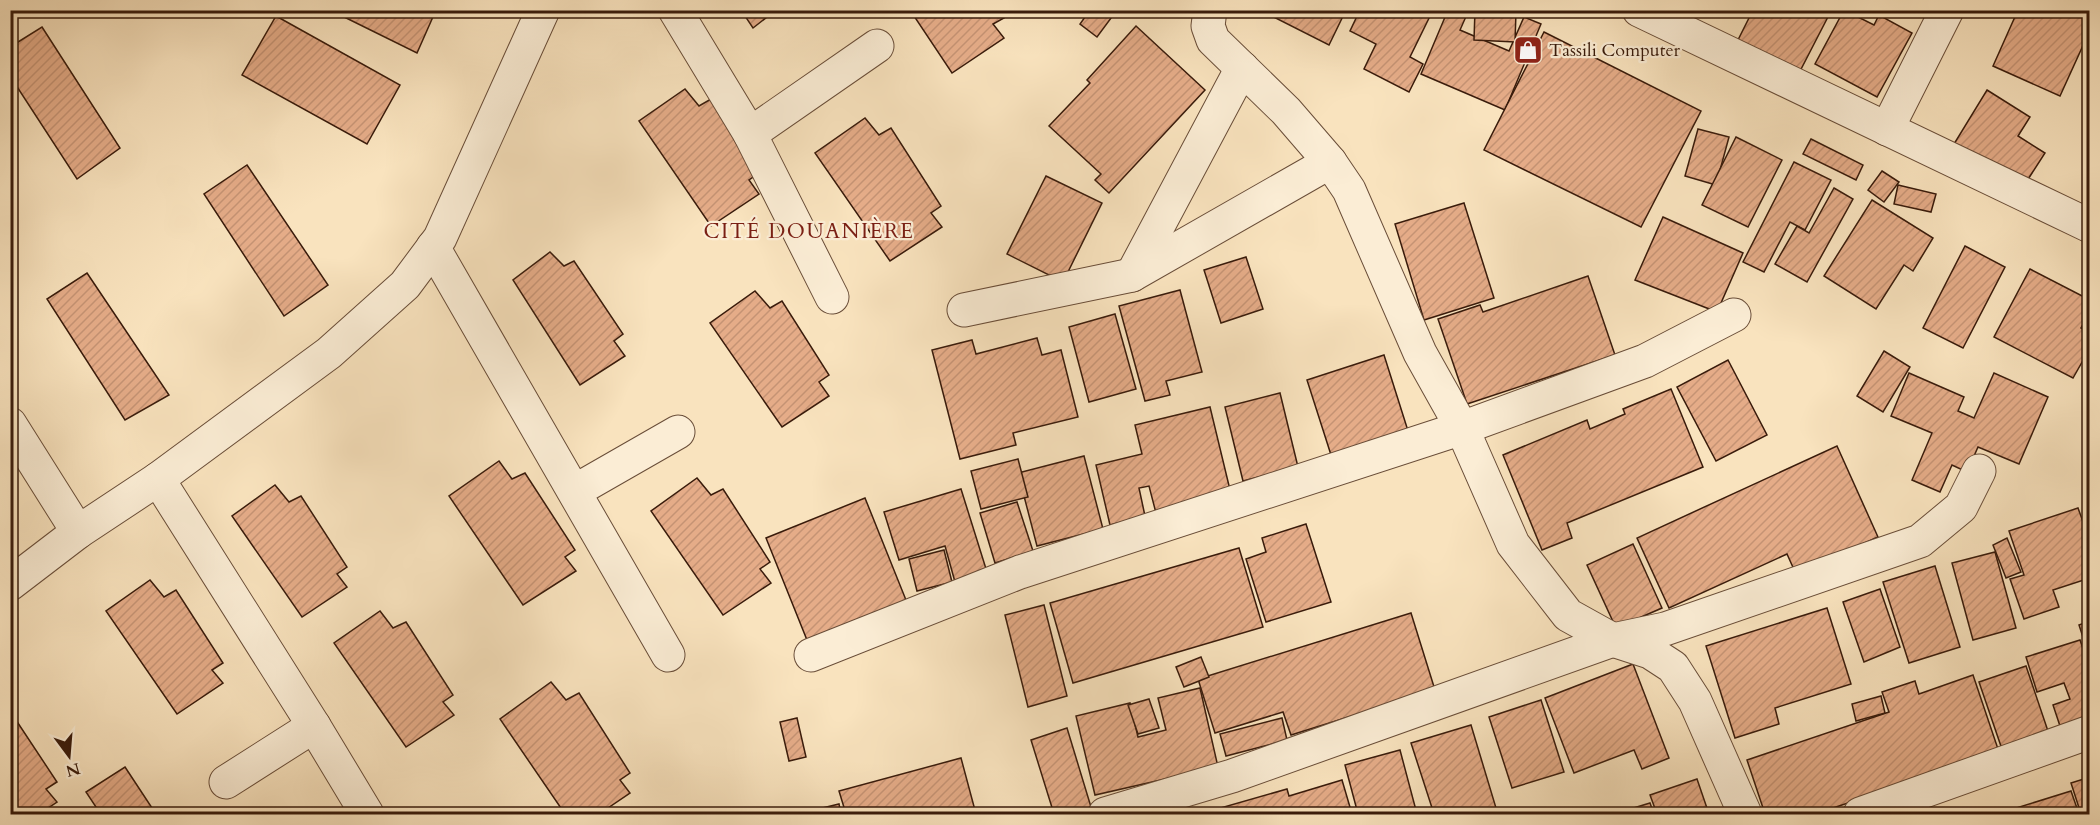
<svg xmlns="http://www.w3.org/2000/svg" width="2100" height="825" viewBox="0 0 2100 825" font-family="Cardo,serif">
<style>
.building{fill:url(#building-hatch);stroke:#391b0b;stroke-width:1.5}
.lines{fill:none;stroke-linecap:round;stroke-linejoin:round}
.minor-casing{stroke:#694d38;stroke-width:35}
.minor{stroke:#fbedd5;stroke-width:33}
.labels{text-anchor:middle;dominant-baseline:central;stroke-width:4.5;stroke-linejoin:round;paint-order:stroke}
.poi-label{font-size:18px;fill:#391b0b;stroke:#fbedd5;text-anchor:start}
.quarter-label{font-size:21px;letter-spacing:1.5px;fill:#7a1f14;stroke:#fbedd5}
</style>
<defs>
<pattern id="building-hatch" width="6" height="6" patternUnits="userSpaceOnUse" patternTransform="scale(1.5)"><rect width="6" height="6" fill="#e5ac88"/><path d="M-1 1l2-2M0 6l6-6M5 7l2-2" fill="none" stroke="#c59374"/></pattern>
</defs>
<rect width="100%" height="100%" fill="#f9e3be"/>
<filter id="stains"><feTurbulence type="fractalNoise" baseFrequency=".00333" numOctaves="4"/><feColorMatrix values="0 0 0 0 .2 0 0 0 0 .09 0 0 0 0 .02 0 0 0 .5 -.17"/></filter>
<radialGradient id="worn" r=".72"><stop offset=".6" stop-color="#630" stop-opacity="0"/><stop offset="1" stop-color="#630" stop-opacity=".3"/></radialGradient>
<g class="building">
<polygon points="330,10 436,10 417,53"/>
<polygon points="741,10 776,10 753,28"/>
<polygon points="910,10 999,10 1004,18 993,24 1004,38 952,73"/>
<polygon points="1090,10 1117,10 1097,37 1080,24"/>
<polygon points="1260,10 1346,10 1329,45"/>
<polygon points="1360,10 1433,10 1410,57 1423,64 1409,92 1364,69 1376,44 1350,31"/>
<polygon points="1448,10 1468,12 1460,30 1509,51 1524,17 1541,24 1505,110 1421,74"/>
<polygon points="1475,10 1516,12 1515,42 1474,40"/>
<polygon points="1753,10 1831,11 1798,75 1736,44"/>
<polygon points="1844,10 1874,25 1879,15 1912,33 1877,97 1815,64"/>
<polygon points="2018,10 2090,10 2090,30 2060,96 1993,66"/>
<polygon points="276,16 400,85 367,144 242,75"/>
<polygon points="1136,26 1205,90 1109,193 1095,180 1101,174 1049,126 1090,83 1087,80"/>
<polygon points="42,27 120,148 77,179 10,76 10,47"/>
<polygon points="1544,32 1701,111 1641,227 1484,150"/>
<polygon points="685,89 699,106 711,99 759,173 749,180 759,194 711,226 639,121"/>
<polygon points="1987,90 2030,117 2018,136 2045,153 2023,187 1954,144"/>
<polygon points="865,118 879,135 891,128 941,206 931,213 942,227 890,261 815,153"/>
<polygon points="1698,129 1729,137 1716,185 1685,176"/>
<polygon points="1736,137 1782,160 1748,227 1702,205"/>
<polygon points="1811,139 1863,165 1856,180 1803,154"/>
<polygon points="1794,162 1831,180 1805,230 1790,222 1764,272 1743,262"/>
<polygon points="247,165 328,285 284,316 204,194"/>
<polygon points="1882,171 1899,182 1884,202 1868,190"/>
<polygon points="1046,176 1102,203 1063,282 1007,254"/>
<polygon points="1898,185 1936,194 1931,212 1894,204"/>
<polygon points="1834,188 1853,199 1807,282 1775,264 1797,226 1809,233"/>
<polygon points="1872,200 1933,238 1913,271 1904,265 1876,309 1824,276"/>
<polygon points="1464,203 1494,298 1424,320 1395,224"/>
<polygon points="1663,217 1743,253 1717,312 1635,280"/>
<polygon points="1965,246 2005,267 1963,348 1923,328"/>
<polygon points="550,252 564,266 574,261 623,334 614,341 625,356 580,385 513,280"/>
<polygon points="1246,257 1263,309 1221,323 1204,270"/>
<polygon points="2030,269 2090,300 2090,311 2081,328 2090,333 2090,348 2073,378 1994,337"/>
<polygon points="87,273 169,395 125,420 47,299"/>
<polygon points="1588,276 1615,355 1467,404 1438,319 1480,305 1483,312"/>
<polygon points="1180,290 1202,372 1166,381 1170,395 1145,401 1119,306"/>
<polygon points="755,291 770,308 782,301 829,375 819,382 829,396 782,427 710,323"/>
<polygon points="1115,314 1136,389 1089,402 1069,327"/>
<polygon points="1037,338 1042,355 1061,350 1078,417 1013,433 1016,445 960,459 932,350 972,340 976,354"/>
<polygon points="1884,351 1910,367 1883,412 1857,396"/>
<polygon points="1384,355 1409,434 1332,458 1307,380"/>
<polygon points="1728,360 1767,435 1716,461 1677,387"/>
<polygon points="1909,373 1964,397 1958,411 1974,418 1994,373 2048,397 2019,464 1978,447 1967,472 1952,465 1940,492 1912,480 1932,433 1891,416"/>
<polygon points="1671,389 1703,467 1567,523 1572,538 1542,550 1503,455 1587,420 1590,429 1625,414 1623,409"/>
<polygon points="1280,393 1298,467 1243,481 1225,407"/>
<polygon points="1210,407 1231,494 1156,513 1149,486 1139,488 1145,516 1110,525 1096,465 1142,454 1135,425"/>
<polygon points="1837,446 1878,537 1796,574 1787,554 1669,608 1637,538"/>
<polygon points="1084,456 1103,529 1037,546 1018,473"/>
<polygon points="1018,459 1028,497 981,509 971,471"/>
<polygon points="499,461 512,479 525,473 575,550 565,557 576,571 523,605 449,496"/>
<polygon points="697,478 711,495 723,489 770,562 760,569 771,583 723,615 651,511"/>
<polygon points="275,485 289,502 301,496 347,567 337,574 347,587 302,617 232,516"/>
<polygon points="961,489 987,572 955,582 945,546 899,560 884,512"/>
<polygon points="865,498 908,605 809,645 766,538"/>
<polygon points="1017,502 1033,551 995,563 980,513"/>
<polygon points="2078,508 2086,530 2090,528 2090,578 2053,590 2059,607 2024,619 2010,579 2024,575 2009,531"/>
<polygon points="1306,524 1331,602 1266,622 1246,559 1266,552 1262,538"/>
<polygon points="2007,538 2021,572 2006,578 1993,545"/>
<polygon points="1633,544 1662,608 1616,628 1587,565"/>
<polygon points="1239,548 1263,627 1073,683 1050,603"/>
<polygon points="944,550 952,582 917,591 909,559"/>
<polygon points="1995,552 2016,628 1973,640 1952,563"/>
<polygon points="1935,566 1960,647 1909,663 1883,582"/>
<polygon points="150,580 164,597 176,590 223,663 212,670 223,683 177,714 106,611"/>
<polygon points="1880,589 1900,647 1864,662 1843,602"/>
<polygon points="1044,605 1067,696 1028,707 1005,615"/>
<polygon points="1827,608 1851,684 1775,708 1779,724 1735,738 1706,646"/>
<polygon points="380,611 393,628 406,622 453,695 443,702 454,715 406,747 334,643"/>
<polygon points="1411,613 1435,690 1291,735 1283,712 1215,733 1198,679"/>
<polygon points="2090,621 2090,659 2079,625"/>
<polygon points="2080,640 2090,669 2090,720 2061,729 2053,705 2070,699 2064,683 2037,692 2026,657"/>
<polygon points="1201,657 1209,677 1184,687 1176,667"/>
<polygon points="1633,664 1669,758 1642,769 1634,750 1574,773 1545,698"/>
<polygon points="2026,666 2051,740 2004,755 1979,682"/>
<polygon points="1973,675 1998,749 1947,770 1815,814 1793,814 1792,809 1777,814 1765,814 1747,760 1889,712 1882,692 1915,681 1919,694"/>
<polygon points="551,682 566,700 579,693 630,773 620,780 630,793 599,814 565,814 500,719"/>
<polygon points="1200,688 1218,767 1095,795 1076,716 1130,703 1138,737 1166,730 1158,698"/>
<polygon points="1881,696 1885,713 1856,721 1852,704"/>
<polygon points="1149,699 1159,728 1138,734 1128,705"/>
<polygon points="1541,700 1564,772 1512,788 1489,717"/>
<polygon points="10,711 57,782 46,789 57,802 39,814 10,814"/>
<polygon points="797,718 806,757 789,761 780,722"/>
<polygon points="1282,718 1287,740 1226,756 1220,734"/>
<polygon points="1471,725 1496,808 1475,814 1434,814 1411,743"/>
<polygon points="1067,728 1091,807 1066,814 1054,814 1031,740"/>
<polygon points="1400,750 1417,814 1358,814 1345,765"/>
<polygon points="961,758 976,814 846,814 839,791"/>
<polygon points="125,767 156,814 92,814 98,810 86,792"/>
<polygon points="2090,777 2090,814 2081,814 2071,783"/>
<polygon points="1697,779 1709,814 1657,814 1650,795"/>
<polygon points="1342,780 1352,814 1218,814 1217,809 1287,789 1289,796"/>
<polygon points="2071,791 2079,814 1997,814"/>
<polygon points="1650,803 1654,814 1614,814"/>
<polygon points="839,804 841,814 798,814"/>
</g>
<g class="lines">
<g class="minor-casing">
<g id="minor">
<polyline points="675,10 750,134 832,297"/>
<polyline points="1210,10 1208,26 1213,40 1286,111 1330,162 1349,190 1420,353 1462,428 1513,544 1568,615 1613,640 1650,652 1673,667 1695,701 1745,814"/>
<polyline points="1639,10 2090,226"/>
<polyline points="1887,129 1947,10"/>
<polyline points="750,134 877,46"/>
<polyline points="433,247 668,655"/>
<polyline points="1132,275 1242,68"/>
<polyline points="964,310 1132,275 1330,162"/>
<polyline points="10,424 78,532"/>
<polyline points="158,479 314,726 367,814"/>
<polyline points="575,491 678,432"/>
<polyline points="10,584 78,532 158,479 329,353 405,285 440,238 543,10"/>
<polyline points="811,655 1020,572 1462,428 1645,361 1734,315"/>
<polyline points="226,782 314,726"/>
<polyline points="1105,814 1232,776 1613,640 1665,629 1920,541 1961,507 1979,471"/>
<polyline points="1860,814 2090,732"/>
</g>
</g>
<use href="#minor" class="minor"/>
</g>
<defs>
<g id="shop-square" transform="scale(1.5)"><rect x="-9" y="-9" width="18" height="18" rx="4" fill="#8f2418" stroke="#fbedd5"/><path d="M-5-2.5h2.3a2.7 3.5 0 0 1 5.4 0H5L5.5 6h-11ZM-1.5-2.5h3a1.5 2.3 0 0 0-3 0Z" fill="#fff"/></g>
</defs>
<g fill-rule="evenodd">
<use href="#shop-square" x="1528" y="50"/>
</g>
<g class="labels">
<g class="poi-label">
<text x="1549" y="50">Tassili Computer</text>
</g>
<g class="quarter-label">
<text x="809" y="231">CITÉ DOUANIÈRE</text>
</g>
</g>
<rect width="2100" height="825" fill="none" stroke="#f9e3be" stroke-width="36"/>
<rect x="12" y="12" width="2076" height="801" fill="none" stroke="#391b0b" stroke-width="3"/>
<rect x="18" y="18" width="2064" height="789" fill="none" stroke="#391b0b" stroke-width="1.5"/>
<g transform="translate(69 756) rotate(164)" stroke="#fbedd5" stroke-width="4.5" paint-order="stroke">
<path d="M0-4.5L10 22L0 15L-10 22Z" fill="#391b0b"/>
<text y="-9" font-size="16" font-weight="bold" text-anchor="middle" fill="#391b0b">N</text>
</g>
<rect width="100%" height="100%" filter="url(#stains)"/>
<rect width="100%" height="100%" fill="url(#worn)"/>
</svg>
